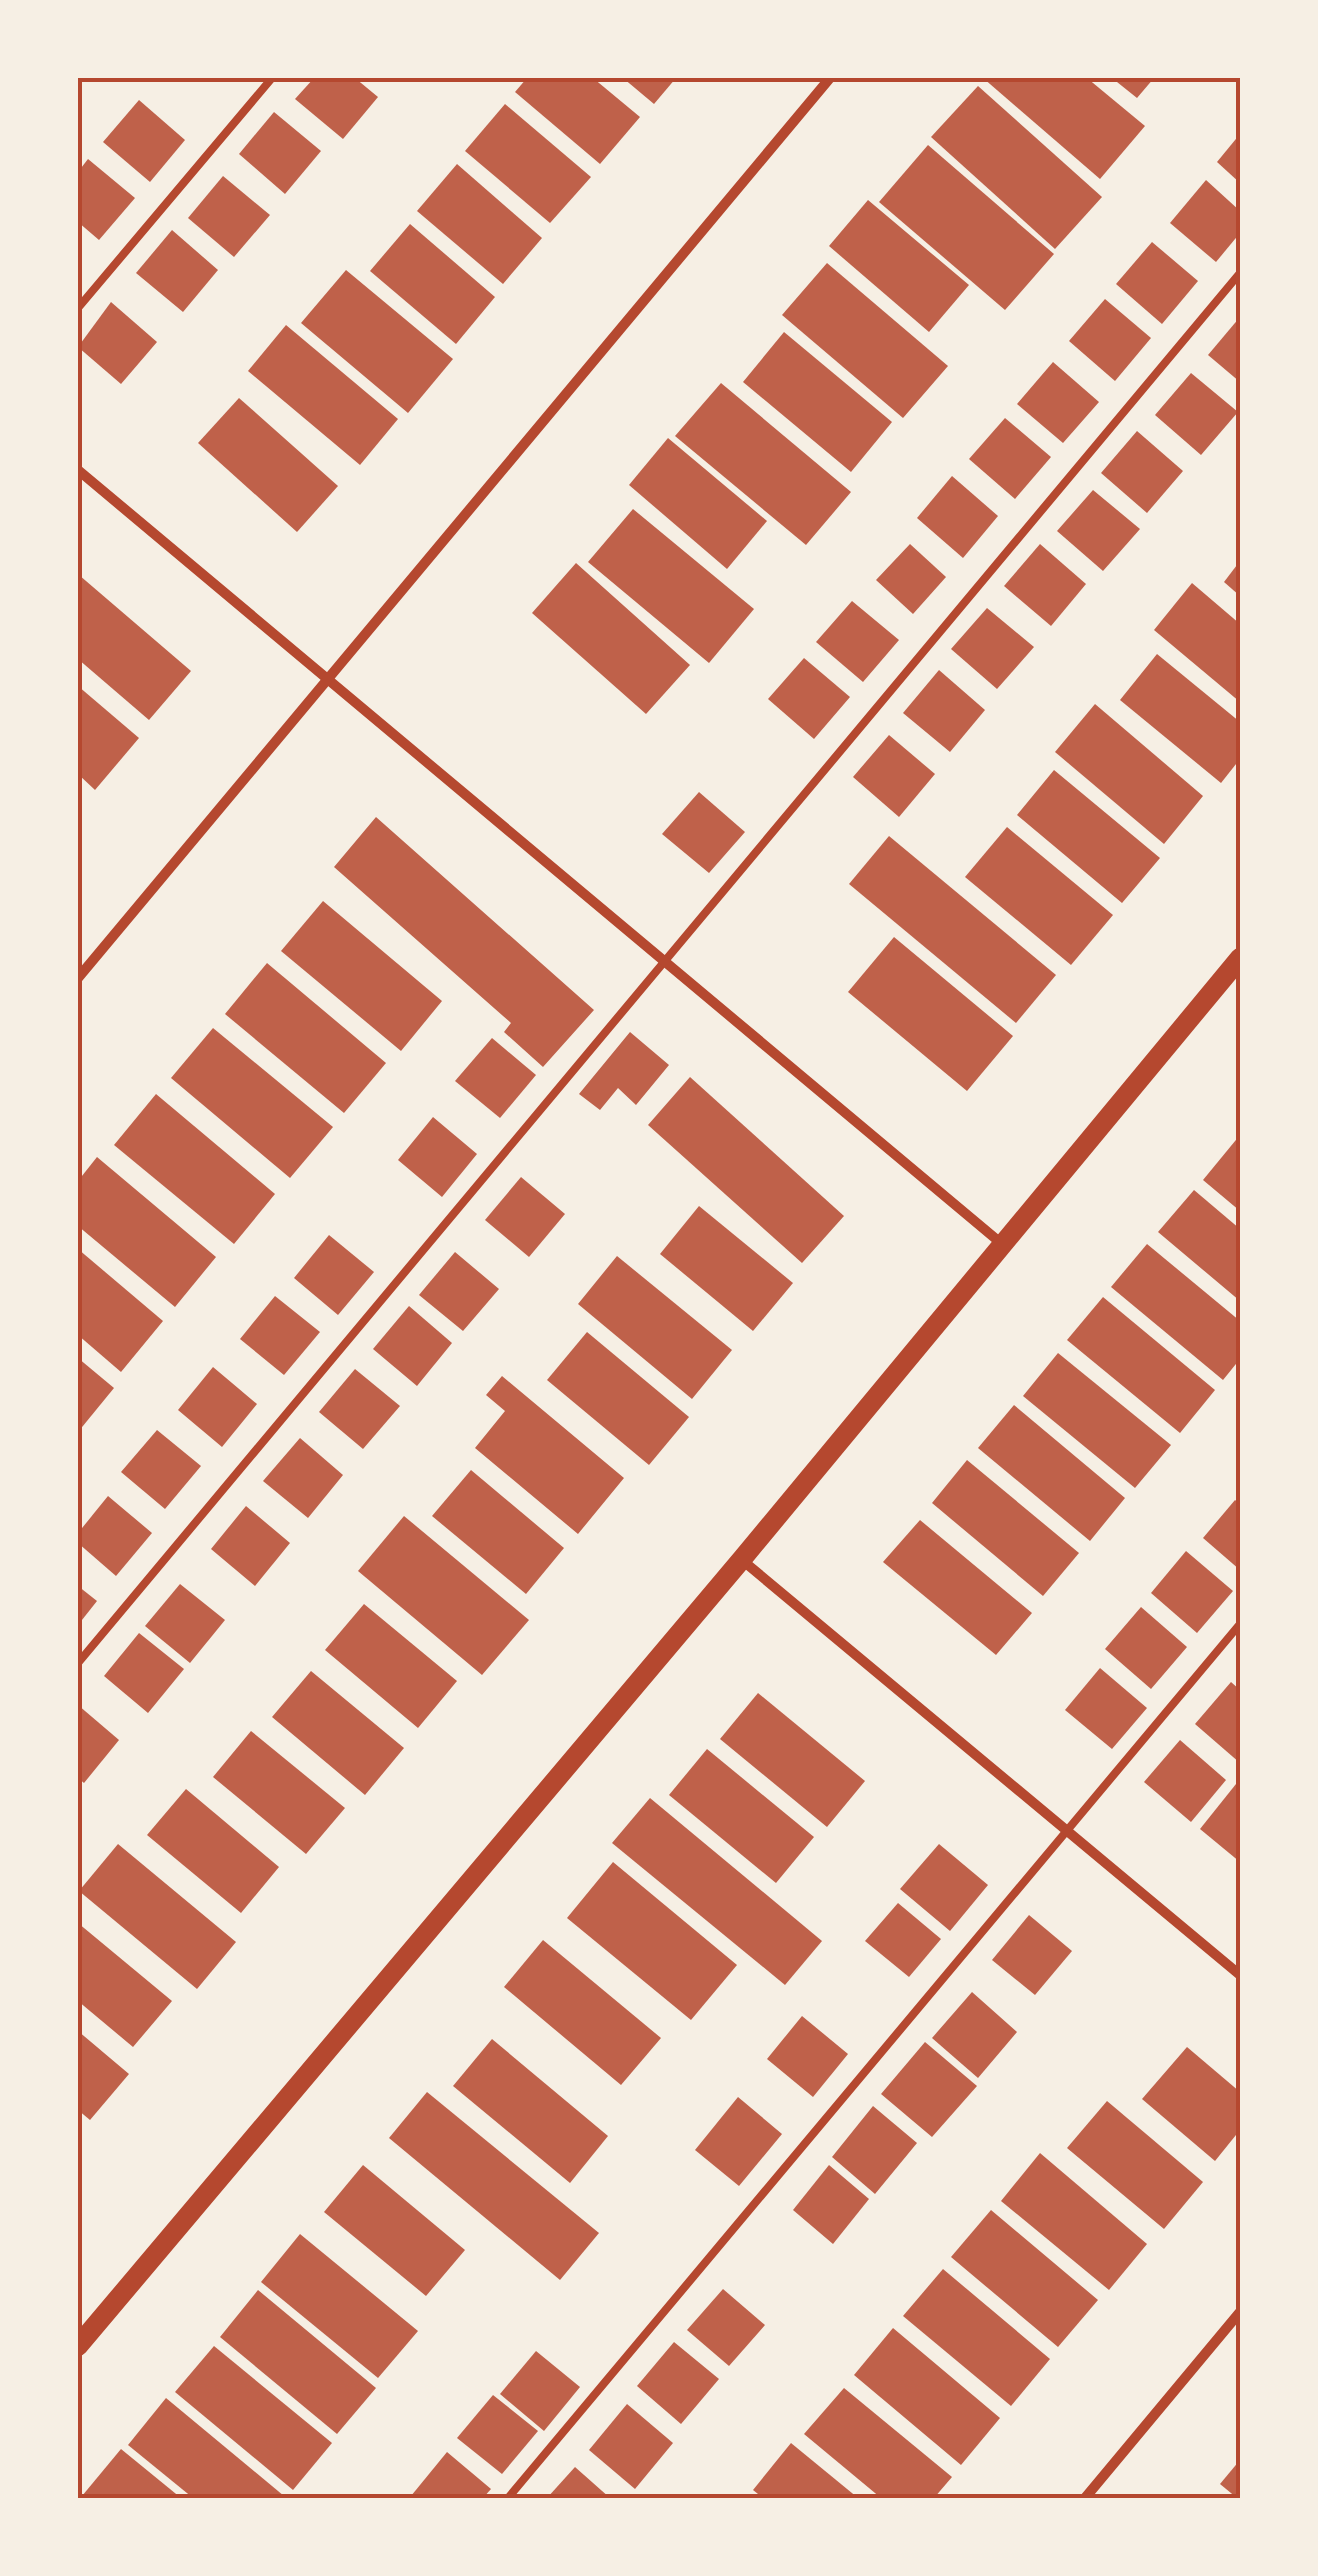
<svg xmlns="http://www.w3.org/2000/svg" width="1318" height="2576" viewBox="0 0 1318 2576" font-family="Roboto,sans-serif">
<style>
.building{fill:#bf614a}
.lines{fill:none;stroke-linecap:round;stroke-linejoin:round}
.service{stroke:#b5482f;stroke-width:8}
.minor{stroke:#b5482f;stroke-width:10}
.secondary{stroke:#b5482f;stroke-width:20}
.neatline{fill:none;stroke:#b5482f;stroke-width:4}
</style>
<rect width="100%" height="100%" fill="#f6efe4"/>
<g class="building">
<polygon points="314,78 355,78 378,97 343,139 295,99"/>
<polygon points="527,78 593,78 640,117 600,164 515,92"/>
<polygon points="623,78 676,78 654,104"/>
<polygon points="983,78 1087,78 1145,126 1100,179"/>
<polygon points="1112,78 1154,78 1137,98"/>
<polygon points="978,86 1102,197 1055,249 931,137"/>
<polygon points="139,100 185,140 150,182 103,142"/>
<polygon points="505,104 591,177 550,223 465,151"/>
<polygon points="274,112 321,151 285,194 239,154"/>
<polygon points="1240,134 1240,183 1217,162"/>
<polygon points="928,145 1054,254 1005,310 879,202"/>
<polygon points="88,159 135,198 99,240 78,222 78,172"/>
<polygon points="457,164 542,238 503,284 417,211"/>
<polygon points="223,176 270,215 234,257 188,218"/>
<polygon points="1206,180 1240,211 1240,233 1216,262 1170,223"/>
<polygon points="868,200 969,285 929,332 829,246"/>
<polygon points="410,224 495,297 456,344 370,271"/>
<polygon points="172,230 218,270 183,312 136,273"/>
<polygon points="1152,242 1198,281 1162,324 1116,284"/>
<polygon points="827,263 948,366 903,418 782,315"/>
<polygon points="346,270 453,359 408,413 301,323"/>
<polygon points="1105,299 1151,338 1115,381 1069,341"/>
<polygon points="111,302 157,342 121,384 78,347"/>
<polygon points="1240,317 1240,382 1208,355"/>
<polygon points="286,325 398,419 360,465 248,371"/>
<polygon points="784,332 892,422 851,472 743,382"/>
<polygon points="1053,362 1099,402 1063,443 1017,404"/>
<polygon points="1191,373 1238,412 1201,455 1155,415"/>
<polygon points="721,383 851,492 806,545 675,436"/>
<polygon points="239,398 338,486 297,532 198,443"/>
<polygon points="1005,418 1051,457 1015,499 969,459"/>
<polygon points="1137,431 1183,471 1147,513 1101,473"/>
<polygon points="668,438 767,521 727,569 629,485"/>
<polygon points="952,476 998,516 963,558 917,518"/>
<polygon points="1093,490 1140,529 1103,571 1057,531"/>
<polygon points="633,509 754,609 709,663 588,562"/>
<polygon points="910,544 946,577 913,614 876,580"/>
<polygon points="1040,544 1086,584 1051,626 1004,586"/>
<polygon points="1240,561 1240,596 1224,582"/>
<polygon points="576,563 690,665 646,714 532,613"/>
<polygon points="79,575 191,671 149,720 78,659"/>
<polygon points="1192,583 1240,624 1240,702 1154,630"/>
<polygon points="852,601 899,640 863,682 816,642"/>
<polygon points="987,608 1034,647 997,689 951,649"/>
<polygon points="1157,654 1240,722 1240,759 1221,783 1120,700"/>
<polygon points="804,658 850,697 814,739 768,699"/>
<polygon points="939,670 985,710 950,752 903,713"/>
<polygon points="78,686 139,738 95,790 78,774"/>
<polygon points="1095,704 1203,796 1164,844 1055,752"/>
<polygon points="889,735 935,774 899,817 853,777"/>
<polygon points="1054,770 1160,858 1122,903 1017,815"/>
<polygon points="699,792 745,832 709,873 662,834"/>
<polygon points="376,817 594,1010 543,1067 504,1032 511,1023 334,867"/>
<polygon points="1007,827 1113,915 1071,965 965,877"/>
<polygon points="889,836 1056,975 1016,1023 849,884"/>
<polygon points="323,901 442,1001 401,1051 281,951"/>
<polygon points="894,937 1013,1036 967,1091 848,992"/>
<polygon points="267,963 386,1063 344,1113 225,1014"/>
<polygon points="213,1028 333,1127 290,1178 171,1078"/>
<polygon points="630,1032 669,1065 636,1105 618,1088 600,1110 579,1094"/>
<polygon points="492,1038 536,1075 500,1118 455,1081"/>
<polygon points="690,1077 844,1216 802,1263 648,1125"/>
<polygon points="156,1094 275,1194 234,1244 114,1145"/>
<polygon points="433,1117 477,1154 442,1197 398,1160"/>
<polygon points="1240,1135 1240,1211 1203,1180"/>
<polygon points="97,1157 216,1257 175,1307 78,1226 78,1181"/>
<polygon points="521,1177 565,1214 529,1257 485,1220"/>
<polygon points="1194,1190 1240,1229 1240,1301 1158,1232"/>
<polygon points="699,1206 793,1283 753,1331 660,1254"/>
<polygon points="329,1235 374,1272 338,1315 294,1278"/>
<polygon points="1147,1244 1240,1321 1240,1359 1223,1380 1111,1287"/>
<polygon points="78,1249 163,1321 121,1372 78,1335"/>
<polygon points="455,1252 499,1289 463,1331 419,1295"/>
<polygon points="617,1256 732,1350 692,1399 578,1304"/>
<polygon points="275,1296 320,1332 284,1375 240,1339"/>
<polygon points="1103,1297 1215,1390 1180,1433 1067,1340"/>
<polygon points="409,1306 452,1343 417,1386 373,1349"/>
<polygon points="587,1332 689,1417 649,1465 547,1380"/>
<polygon points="1058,1353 1171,1445 1135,1488 1023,1396"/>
<polygon points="78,1358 114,1388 78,1432"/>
<polygon points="213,1367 257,1404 222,1447 178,1410"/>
<polygon points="355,1369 400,1406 363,1449 319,1412"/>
<polygon points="502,1376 624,1478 578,1534 475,1448 505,1411 486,1395"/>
<polygon points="1014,1405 1125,1498 1090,1541 978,1448"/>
<polygon points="157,1430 201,1466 165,1509 121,1472"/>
<polygon points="300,1438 343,1475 308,1518 263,1481"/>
<polygon points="967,1460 1079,1553 1043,1596 932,1503"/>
<polygon points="471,1470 564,1548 526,1594 432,1516"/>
<polygon points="108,1496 152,1533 116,1576 78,1543 78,1533"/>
<polygon points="1235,1500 1240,1504 1240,1570 1203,1538"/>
<polygon points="246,1506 290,1543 255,1586 211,1549"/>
<polygon points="404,1516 529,1620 482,1675 358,1571"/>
<polygon points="920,1520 1032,1613 996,1655 883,1562"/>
<polygon points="1186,1551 1233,1591 1197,1633 1151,1593"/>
<polygon points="180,1584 225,1620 190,1663 145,1626"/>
<polygon points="78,1586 97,1601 78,1625"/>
<polygon points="364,1604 457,1681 418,1728 325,1650"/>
<polygon points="1141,1607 1187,1647 1151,1689 1105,1649"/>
<polygon points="139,1633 184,1669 148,1713 104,1676"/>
<polygon points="1100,1668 1147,1708 1112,1749 1065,1710"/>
<polygon points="311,1671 404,1748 365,1795 272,1717"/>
<polygon points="1231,1682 1240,1690 1240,1763 1195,1724"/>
<polygon points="758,1693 865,1781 827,1827 720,1739"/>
<polygon points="78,1705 119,1740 84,1783 78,1778"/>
<polygon points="251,1731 345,1808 306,1854 213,1777"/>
<polygon points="1180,1740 1226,1780 1191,1822 1144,1782"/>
<polygon points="707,1749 814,1837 776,1883 669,1795"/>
<polygon points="1240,1779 1240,1862 1200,1829"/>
<polygon points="186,1789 279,1867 241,1913 147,1835"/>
<polygon points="650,1798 822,1941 785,1985 612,1843"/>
<polygon points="118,1844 236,1942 197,1989 79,1891"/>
<polygon points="939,1844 988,1885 950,1931 900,1889"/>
<polygon points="613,1862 737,1965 691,2020 567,1918"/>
<polygon points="898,1903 941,1939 909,1977 865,1941"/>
<polygon points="1029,1915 1072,1951 1035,1995 992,1960"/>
<polygon points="78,1923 172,2001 133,2047 78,2001"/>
<polygon points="543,1940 661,2038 621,2085 504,1987"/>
<polygon points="972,1992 1017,2032 978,2078 932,2038"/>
<polygon points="802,2016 848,2054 813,2097 767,2059"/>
<polygon points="78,2031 129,2074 90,2120 78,2110"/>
<polygon points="492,2039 608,2136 570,2183 453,2086"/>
<polygon points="925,2042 977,2086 932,2137 881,2094"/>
<polygon points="1187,2047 1240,2092 1240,2130 1215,2161 1142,2099"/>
<polygon points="427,2092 599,2233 560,2280 389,2138"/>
<polygon points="738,2097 782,2134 739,2186 695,2150"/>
<polygon points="1107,2101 1203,2182 1164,2229 1067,2148"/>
<polygon points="873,2106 917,2143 875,2194 832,2157"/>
<polygon points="1040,2153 1147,2244 1109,2290 1001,2201"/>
<polygon points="363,2165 465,2250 426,2296 324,2212"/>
<polygon points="829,2165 869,2199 833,2244 793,2210"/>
<polygon points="991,2210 1098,2300 1058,2347 951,2257"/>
<polygon points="300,2234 418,2331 378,2378 261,2282"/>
<polygon points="943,2269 1050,2359 1011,2406 903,2316"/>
<polygon points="723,2289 765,2325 729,2366 687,2330"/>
<polygon points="258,2290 376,2388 337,2434 220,2337"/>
<polygon points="893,2328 1000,2418 961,2465 854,2375"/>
<polygon points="674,2342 719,2379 681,2424 637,2386"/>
<polygon points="214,2346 332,2443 293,2490 175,2392"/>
<polygon points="536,2351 580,2387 544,2431 500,2394"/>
<polygon points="844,2388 952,2477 934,2498 881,2498 804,2434"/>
<polygon points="493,2395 538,2431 502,2474 457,2438"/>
<polygon points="166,2398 284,2496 282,2498 193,2498 128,2445"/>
<polygon points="627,2404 673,2443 635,2489 589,2450"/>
<polygon points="791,2443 858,2498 763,2498 753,2490"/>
<polygon points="121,2449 181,2498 82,2496"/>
<polygon points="447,2452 491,2489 483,2498 411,2496"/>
<polygon points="1240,2460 1240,2498 1237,2498 1220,2484"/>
<polygon points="575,2467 610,2498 547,2498"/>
</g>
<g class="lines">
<g class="service">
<polyline points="78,308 272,78"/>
<polyline points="78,1663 1240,273"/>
<polyline points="508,2498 1240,1624"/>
</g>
<g class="minor">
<polyline points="78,470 1002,1244"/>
<polyline points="78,978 830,78"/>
<polyline points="742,1560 1240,1975"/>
<polyline points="1085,2498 1240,2312"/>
</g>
<polyline class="secondary" points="78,2346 742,1559 1240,958"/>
</g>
<rect width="1318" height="2576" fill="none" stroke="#f6efe4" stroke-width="160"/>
<rect x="80" y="80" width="1158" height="2416" class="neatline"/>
</svg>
